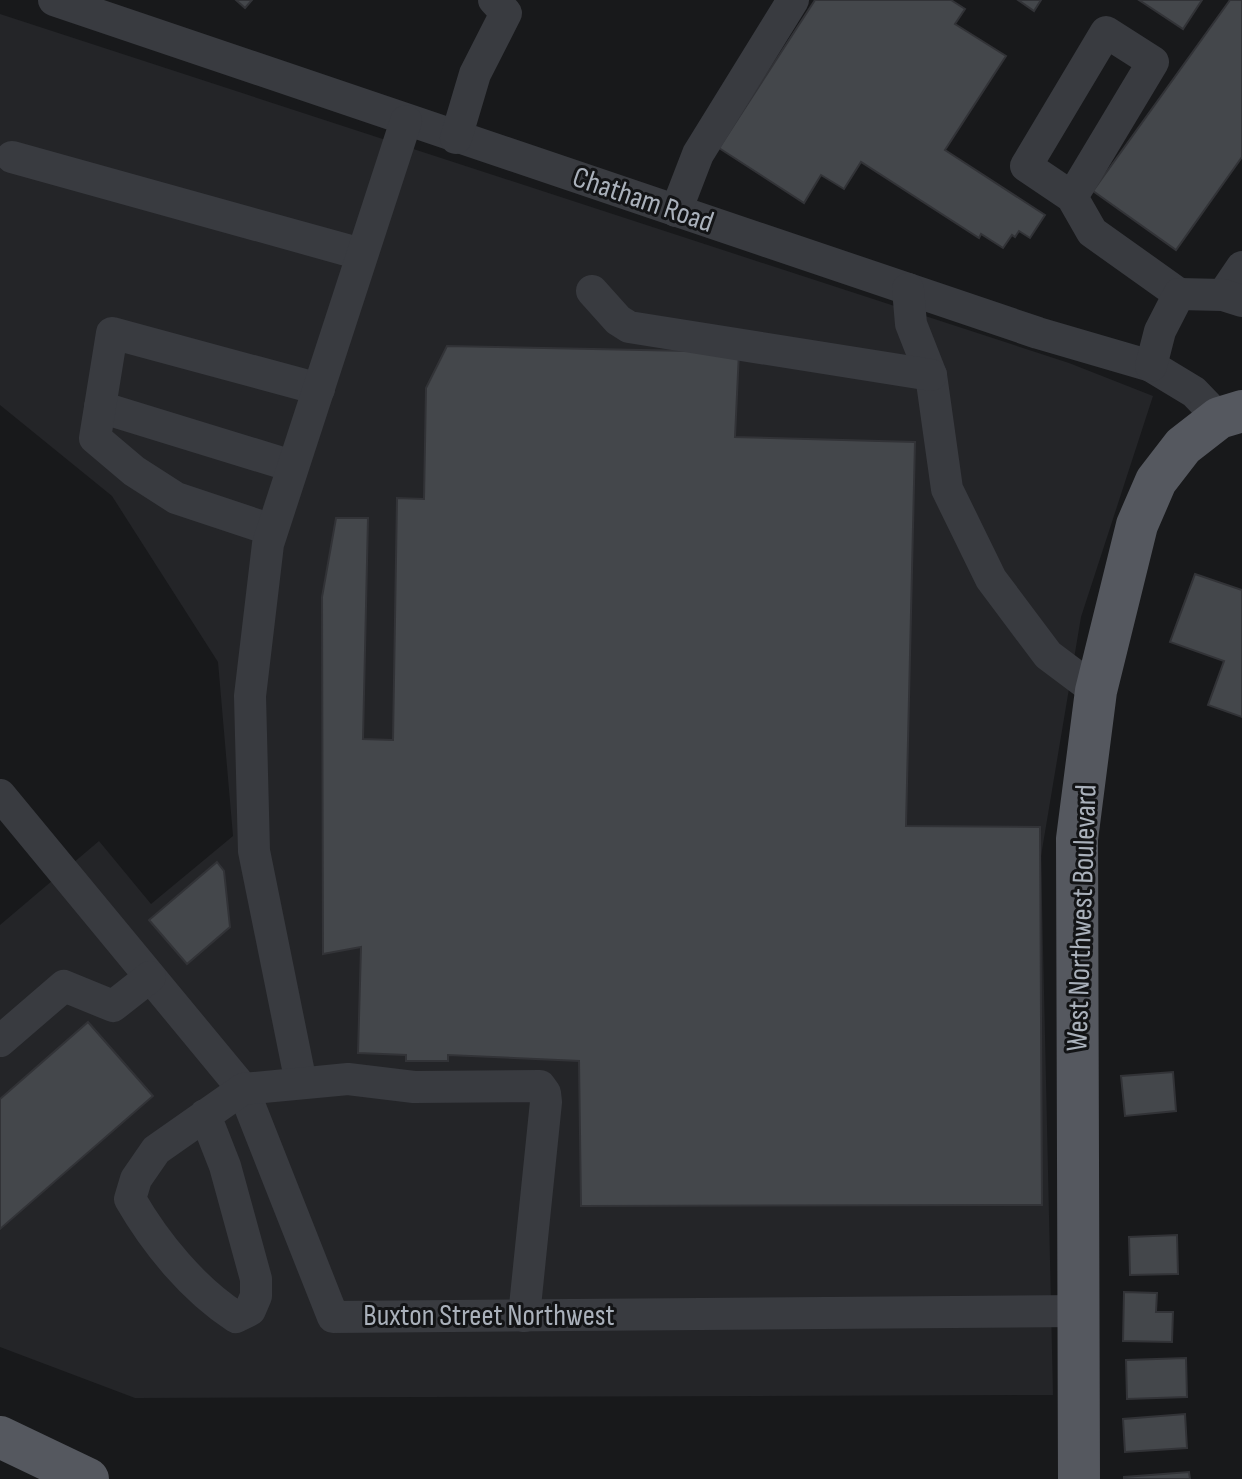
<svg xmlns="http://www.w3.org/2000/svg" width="1242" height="1479" viewBox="0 0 1242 1479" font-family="'Sofia Sans Condensed',sans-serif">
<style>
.built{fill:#242528}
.building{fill:#44474b;stroke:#323337;stroke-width:2}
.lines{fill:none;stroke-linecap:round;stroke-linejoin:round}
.minor{stroke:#393b40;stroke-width:32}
.major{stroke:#55585f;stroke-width:42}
.labels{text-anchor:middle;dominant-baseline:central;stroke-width:6;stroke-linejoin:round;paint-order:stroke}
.street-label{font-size:30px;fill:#aab1bb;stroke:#131416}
</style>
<rect width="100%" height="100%" fill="#18191b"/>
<polygon class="built" points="0,14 1069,363 1153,396 1081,617 1041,856 1053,1395 135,1398 0,1347 0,925 99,841 151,904 233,836 218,662 112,496 0,405"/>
<g class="building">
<polygon points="236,0 252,0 245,8"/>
<polygon points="815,0 951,0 965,9 955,24 1006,56 945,150 1045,215 1030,238 1019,231 1015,237 1012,235 1003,248 981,234 979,238 861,162 844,189 821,175 804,203 719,148"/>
<polygon points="1018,0 1041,0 1034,11"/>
<polygon points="1139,0 1202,0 1183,29"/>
<polygon points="1230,0 1242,0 1242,157 1176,250 1093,191"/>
<polygon points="447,346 739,352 735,437 915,442 906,826 1040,827 1042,1205 581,1206 579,1061 448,1055 448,1061 406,1061 406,1055 358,1053 361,947 323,954 322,597 336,518 368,518 363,739 393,740 397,498 424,499 426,388"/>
<polygon points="1195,574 1242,590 1242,717 1208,705 1224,661 1170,642"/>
<polygon points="217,862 224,871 230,927 187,964 149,920"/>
<polygon points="88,1022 153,1096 0,1229 0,1099"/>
<polygon points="1173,1072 1176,1111 1125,1116 1121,1076"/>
<polygon points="1177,1235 1178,1274 1130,1275 1129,1237"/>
<polygon points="1124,1292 1157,1293 1156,1312 1173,1312 1172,1342 1123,1341"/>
<polygon points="1186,1358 1187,1397 1127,1399 1126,1360"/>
<polygon points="1185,1414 1187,1448 1125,1452 1123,1419"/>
<polygon points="1189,1472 1190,1479 1124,1479 1124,1477"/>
</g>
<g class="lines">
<g class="minor">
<polyline points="54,0 1038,333 1151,366 1194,392 1219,418"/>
<polyline points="456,138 475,74 506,13 494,0"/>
<polyline points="12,157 361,254"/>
<polyline points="1072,197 1153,62 1106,32 1026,166 1072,197 1092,232 1179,294"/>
<polyline points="676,211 698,154 793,0"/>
<polyline points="908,289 911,324 931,375 947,489 991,579 1048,655 1096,691"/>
<polyline points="592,291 618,320 629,327 931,375"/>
<polyline points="1223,295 1242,267"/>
<polyline points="1151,366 1160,331 1179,294 1223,295 1242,301"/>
<polyline points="100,407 292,466"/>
<polyline points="272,530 176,498 134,471 95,438 112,333 319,389"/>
<polyline points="0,795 243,1089 333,1317 1080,1311"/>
<polyline points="0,1041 64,986 113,1006 150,977"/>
<polyline points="301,1083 254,851 250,696 268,544 406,121"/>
<path d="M205,1115L225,1166L256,1279V1296L250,1310L236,1317C193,1289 156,1244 130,1199L136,1179L156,1150L243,1089L348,1079L414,1087L540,1086L545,1093L546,1102L524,1316"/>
</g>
<g class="major">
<polyline points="0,1437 88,1479"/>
<polyline points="1079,1479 1077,839 1096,691 1137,525 1156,481 1183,446 1219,418 1242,411"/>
</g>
</g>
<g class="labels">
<g class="street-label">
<text transform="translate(643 200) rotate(19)">Chatham Road</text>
<text transform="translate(1082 918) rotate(-88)">West Northwest Boulevard</text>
<text x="489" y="1316">Buxton Street Northwest</text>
</g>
</g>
</svg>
